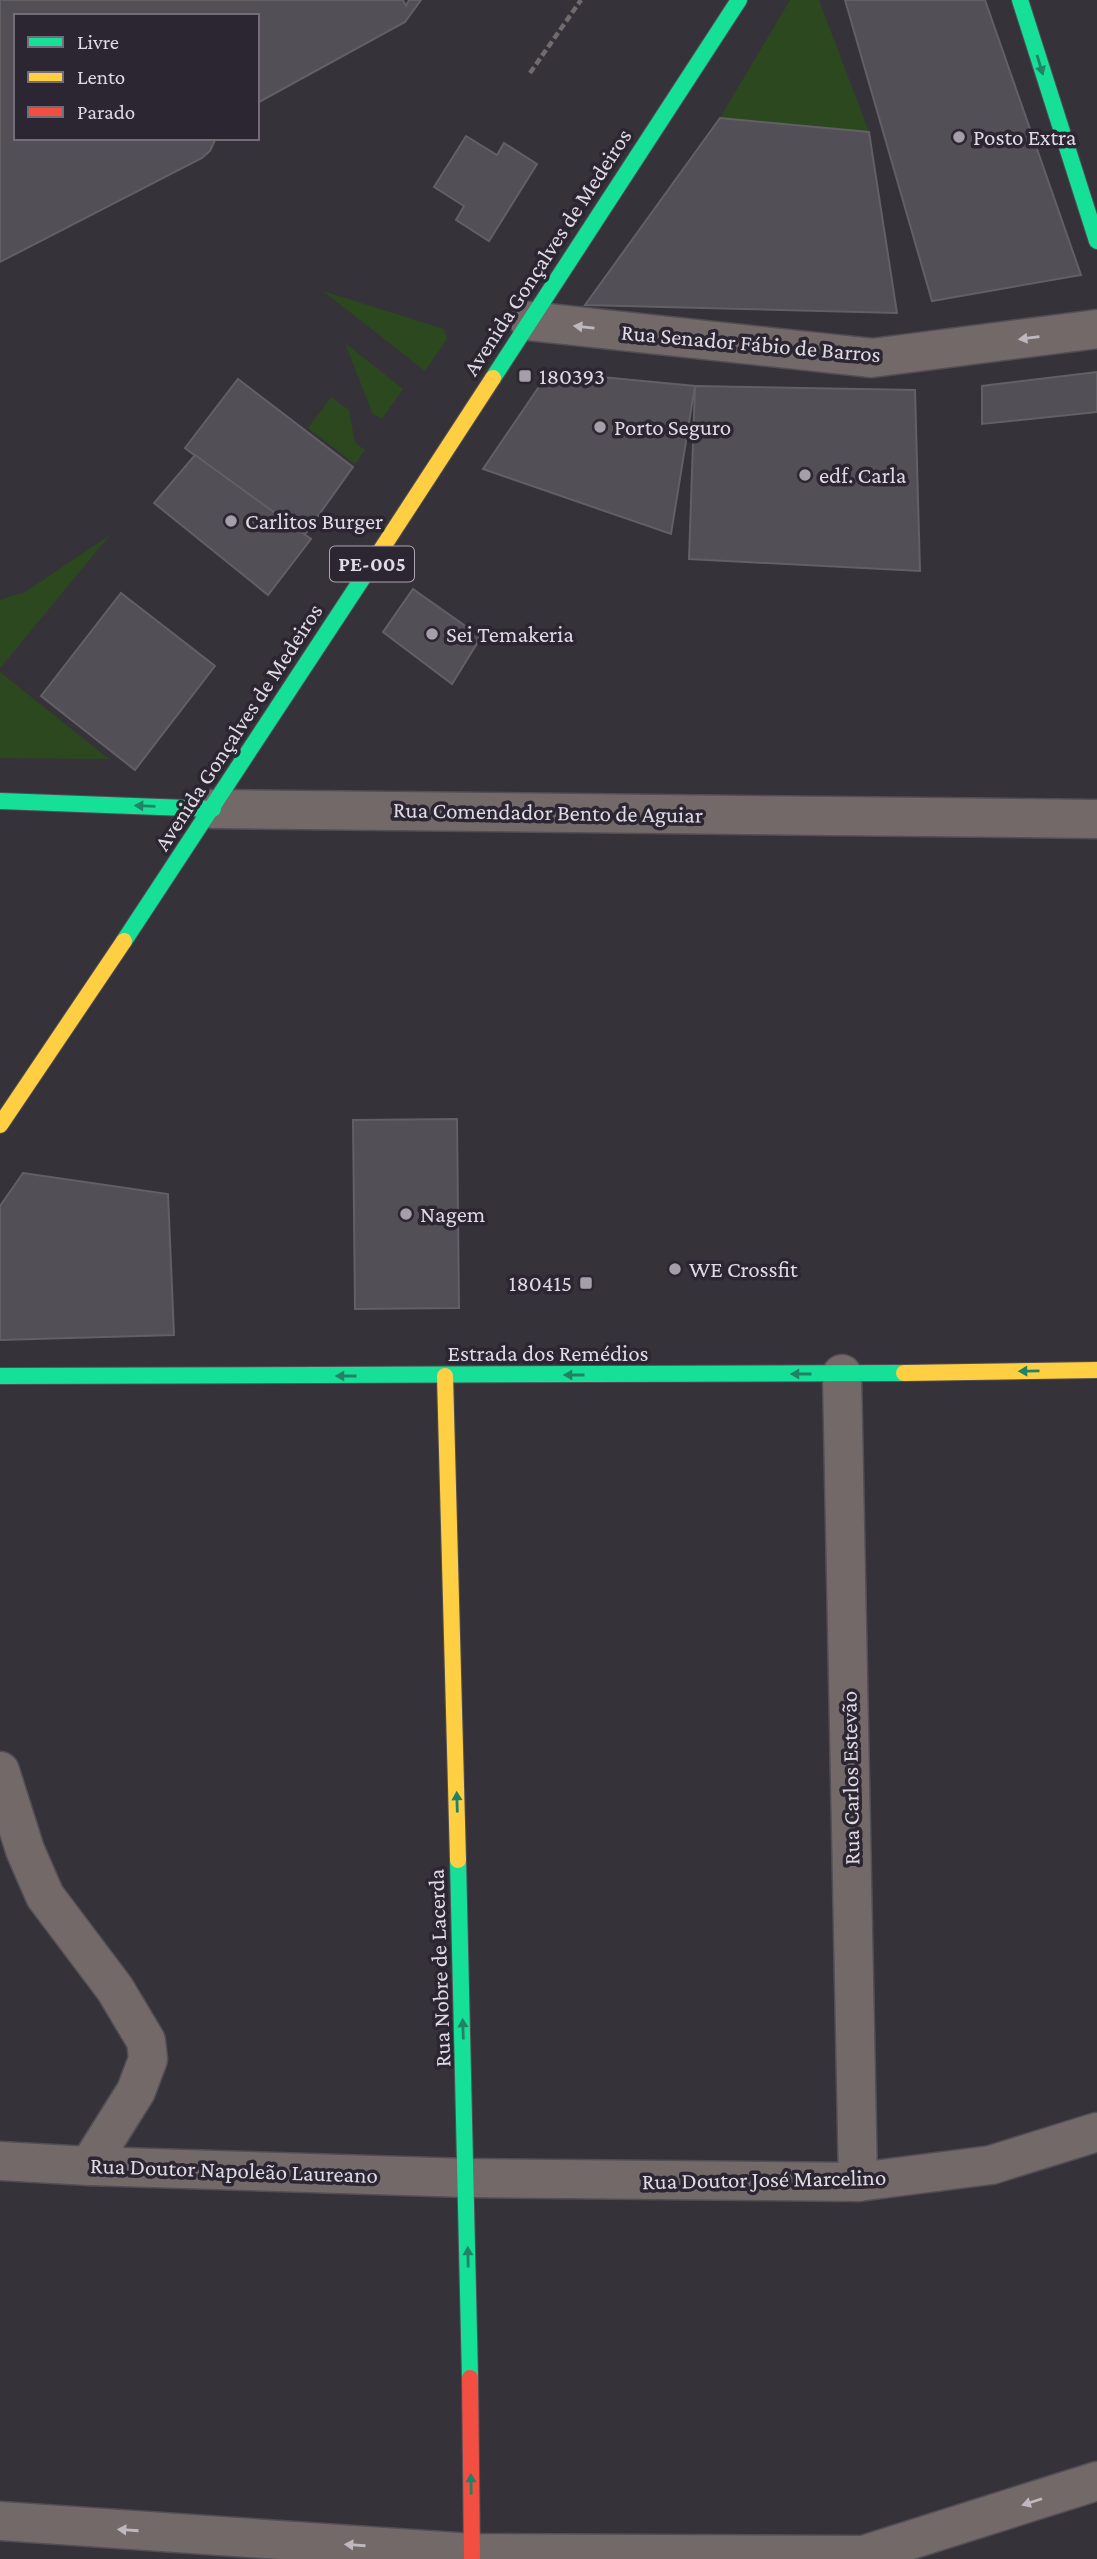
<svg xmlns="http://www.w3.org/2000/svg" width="1097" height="2559" viewBox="0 0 1097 2559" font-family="'Crimson Pro',serif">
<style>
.green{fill:#2b481f}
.building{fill:#534f56;stroke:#625f65;stroke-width:2}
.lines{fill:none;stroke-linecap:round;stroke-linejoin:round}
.street-casing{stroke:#514e54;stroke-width:41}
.fast-casing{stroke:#514e54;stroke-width:18}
.slow-casing{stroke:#514e54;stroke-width:18}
.jam-casing{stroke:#514e54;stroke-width:18}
.path{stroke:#726b6d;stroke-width:4.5;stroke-dasharray:7 3.5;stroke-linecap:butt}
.street{stroke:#736969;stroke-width:38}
.fast{stroke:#16e098;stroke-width:16}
.slow{stroke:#ffcf43;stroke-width:16}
.jam{stroke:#f24e42;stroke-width:16}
.oneway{fill:#218265}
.oneway2{fill:#bfb8be}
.poi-dot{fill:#a49fa8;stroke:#2c2532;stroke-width:2.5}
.labels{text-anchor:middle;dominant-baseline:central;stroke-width:7;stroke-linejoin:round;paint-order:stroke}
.shield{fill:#2c2532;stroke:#a9a4ae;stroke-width:2}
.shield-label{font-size:21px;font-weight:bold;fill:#dfdae3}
.poi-label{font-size:23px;fill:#dfdae3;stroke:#2c2532;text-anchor:start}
.street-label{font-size:23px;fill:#dfdae3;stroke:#2c2532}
</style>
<rect width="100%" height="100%" fill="#36323a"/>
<g class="green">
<polygon points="790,0 819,0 869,132 720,118"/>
<polygon points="323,291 444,329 447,339 425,371"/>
<polygon points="345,343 403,389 382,419 372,413 370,407"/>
<polygon points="331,397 349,410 355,443 365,450 355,464 308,428"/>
<polygon points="110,535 0,668 0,600 25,592"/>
<polygon points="0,672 109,759 0,758"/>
</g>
<g class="building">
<polygon points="0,0 403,0 406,6 409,0 421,0 405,22 259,102 257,16 16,16 16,138 216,138 210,151 202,158 0,262"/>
<polygon points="845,0 985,0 1081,275 932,301"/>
<polygon points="720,118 869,132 897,313 585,305"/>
<polygon points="466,136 497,155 504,143 537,164 489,241 456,220 464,206 434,187"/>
<polygon points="549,372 695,386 671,534 483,469"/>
<polygon points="1097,372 1097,412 982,424 982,386"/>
<polygon points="238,379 353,467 303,537 185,448"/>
<polygon points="695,386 915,390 920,571 689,559"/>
<polygon points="195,455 311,539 268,595 154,503"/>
<polygon points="413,589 481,637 452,684 383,632"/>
<polygon points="121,593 215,666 135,770 41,696"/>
<polygon points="457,1119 459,1308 355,1309 353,1120"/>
<polygon points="23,1173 168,1194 174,1335 0,1340 0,1206"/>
</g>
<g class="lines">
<g class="street-casing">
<g id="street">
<polyline points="529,321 872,358 1097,329"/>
<polyline points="213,809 1097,819"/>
<polyline points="842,1374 858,2182"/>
<polyline points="0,1771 25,1850 45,1896 115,1989 146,2041 148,2059 136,2091 89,2166"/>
<polyline points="0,2161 89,2166 467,2178 858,2182 991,2165 1097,2132"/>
<polyline points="0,2521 472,2553 863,2555 1097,2481"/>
</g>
</g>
<g class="fast-casing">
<g id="fast">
<polyline points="1020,0 1097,241"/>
<polyline points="493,378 739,0"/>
<polyline points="0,801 213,809"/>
<polyline points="124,941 366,573"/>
<polyline points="0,1376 904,1373"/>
<polyline points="458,1860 470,2378"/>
</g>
</g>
<g class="slow-casing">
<g id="slow">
<polyline points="366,573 493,378"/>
<polyline points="0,1125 124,941"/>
<polyline points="904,1373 1097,1370"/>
<polyline points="445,1376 458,1860"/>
</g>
</g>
<g class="jam-casing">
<polyline id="jam" points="470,2378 472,2559"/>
</g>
<polyline class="path" points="530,73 581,0"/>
<use href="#street" class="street"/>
<use href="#fast" class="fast"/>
<use href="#slow" class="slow"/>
<use href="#jam" class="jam"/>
</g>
<defs><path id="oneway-solid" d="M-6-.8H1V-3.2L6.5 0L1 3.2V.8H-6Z" transform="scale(1.75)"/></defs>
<g class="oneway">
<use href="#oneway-solid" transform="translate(1040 65) rotate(73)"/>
<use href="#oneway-solid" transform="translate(145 806) rotate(-178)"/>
<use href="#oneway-solid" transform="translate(1029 1371) rotate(179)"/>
<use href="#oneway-solid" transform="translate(801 1374) rotate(180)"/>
<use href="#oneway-solid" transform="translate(574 1375) rotate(180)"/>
<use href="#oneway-solid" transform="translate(346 1376) rotate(-180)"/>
<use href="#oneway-solid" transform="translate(457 1802) rotate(-92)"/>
<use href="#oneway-solid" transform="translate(463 2029) rotate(-92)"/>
<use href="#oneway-solid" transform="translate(468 2257) rotate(-91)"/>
<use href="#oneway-solid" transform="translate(471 2484) rotate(-91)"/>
</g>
<g class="oneway2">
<use href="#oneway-solid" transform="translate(584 327) rotate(-174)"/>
<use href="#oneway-solid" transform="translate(1029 338) rotate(173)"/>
<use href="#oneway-solid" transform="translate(1032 2502) rotate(162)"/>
<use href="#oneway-solid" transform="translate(128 2530) rotate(-176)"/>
<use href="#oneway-solid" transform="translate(355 2545) rotate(-176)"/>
</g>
<g class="poi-dot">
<circle cx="959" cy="137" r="7"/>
<rect x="518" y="369" width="14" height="14" rx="3.5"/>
<circle cx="600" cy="427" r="7"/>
<circle cx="805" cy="475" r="7"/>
<circle cx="231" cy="521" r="7"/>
<circle cx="432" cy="634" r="7"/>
<circle cx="406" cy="1214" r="7"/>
<circle cx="675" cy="1269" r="7"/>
<rect x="579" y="1276" width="14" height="14" rx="3.5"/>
</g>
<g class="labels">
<rect class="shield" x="330" y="546.5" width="84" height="35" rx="5"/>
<g class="shield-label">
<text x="372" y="564">PE-005</text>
</g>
<g class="poi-label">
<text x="973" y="137">Posto Extra</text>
<text x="539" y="376">180393</text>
<text x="614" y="427">Porto Seguro</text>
<text x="819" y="475">edf. Carla</text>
<text x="245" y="521">Carlitos Burger</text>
<text x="446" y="634">Sei Temakeria</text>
<text x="420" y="1214">Nagem</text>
<text x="689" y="1269">WE Crossfit</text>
<text x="572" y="1283" text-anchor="end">180415</text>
</g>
<g class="street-label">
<text transform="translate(547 252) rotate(-57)">Avenida Gonçalves de Medeiros</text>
<text transform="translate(751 343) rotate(5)">Rua Senador Fábio de Barros</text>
<text transform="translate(238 727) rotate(-57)">Avenida Gonçalves de Medeiros</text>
<text transform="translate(548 812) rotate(1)">Rua Comendador Bento de Aguiar</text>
<text x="548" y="1353">Estrada dos Remédios</text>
<text transform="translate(850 1778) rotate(-91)">Rua Carlos Estevão</text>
<text transform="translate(439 1968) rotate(-92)">Rua Nobre de Lacerda</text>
<text transform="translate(234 2170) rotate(2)">Rua Doutor Napoleão Laureano</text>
<text transform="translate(764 2179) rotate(-1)">Rua Doutor José Marcelino</text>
</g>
</g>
<rect x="14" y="14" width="245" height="126" fill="#2c2532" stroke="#746d79" stroke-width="2"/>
<rect x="28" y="37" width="35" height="10" fill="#16e098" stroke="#746d79" stroke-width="2"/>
<text x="77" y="49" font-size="21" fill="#dfdae3">Livre</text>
<rect x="28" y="72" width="35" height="10" fill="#ffcf43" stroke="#746d79" stroke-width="2"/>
<text x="77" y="84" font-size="21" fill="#dfdae3">Lento</text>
<rect x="28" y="107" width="35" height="10" fill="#f24e42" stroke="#746d79" stroke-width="2"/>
<text x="77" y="119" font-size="21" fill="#dfdae3">Parado</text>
</svg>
